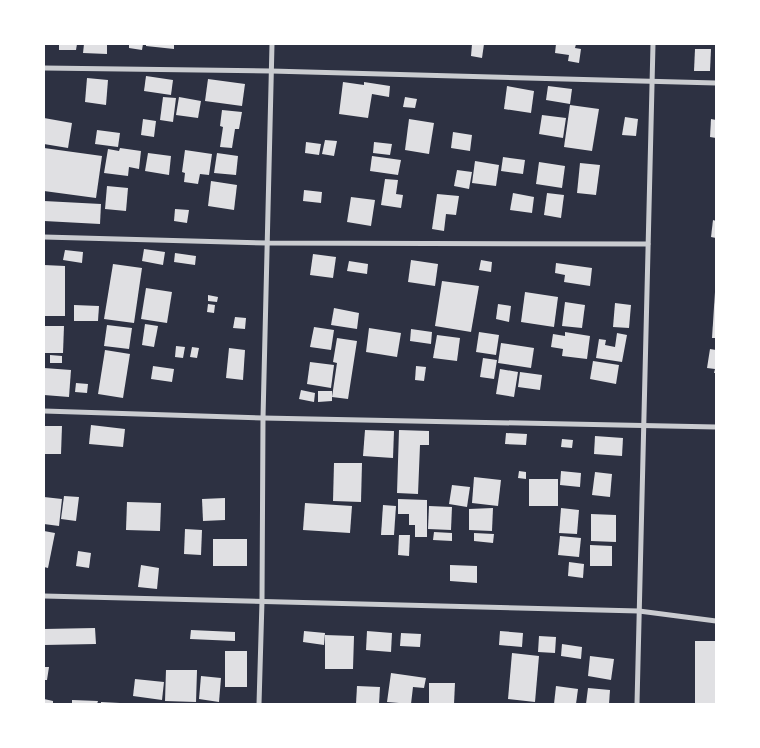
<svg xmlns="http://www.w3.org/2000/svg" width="760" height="748" viewBox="0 0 760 748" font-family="Montserrat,sans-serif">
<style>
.building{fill:#e0e0e3}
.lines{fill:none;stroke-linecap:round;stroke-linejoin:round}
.minor{stroke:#caccd0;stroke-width:5}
</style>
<rect width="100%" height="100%" fill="#2d3142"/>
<g class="building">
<polygon points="59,44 77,44 76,50 59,50"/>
<polygon points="84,44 107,44 107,54 83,53"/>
<polygon points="129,44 143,44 142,50 129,48"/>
<polygon points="146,44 174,44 174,49 146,46"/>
<polygon points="472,44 484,44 482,58 471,56"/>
<polygon points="556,44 576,44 575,48 581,49 579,63 568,61 569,55 555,53"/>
<polygon points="695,49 711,49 710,71 694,71"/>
<polygon points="146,76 173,80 171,95 144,91"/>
<polygon points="87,78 108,80 106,105 85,102"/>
<polygon points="208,79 245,84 242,106 205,101"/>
<polygon points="343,82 364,85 364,82 390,86 389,97 372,94 368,118 339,114"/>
<polygon points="507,86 534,91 531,113 504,109"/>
<polygon points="548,86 572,89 570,104 546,100"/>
<polygon points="163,97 176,98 173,122 160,120"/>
<polygon points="179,97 201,101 198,118 176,115"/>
<polygon points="405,97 417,99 415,108 403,107"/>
<polygon points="570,105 599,109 592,151 564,147"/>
<polygon points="222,110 242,112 239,129 235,129 232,148 220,147 223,127 220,126"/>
<polygon points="542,115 566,118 563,138 539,134"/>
<polygon points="625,117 638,119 636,136 622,135"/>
<polygon points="44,118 72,123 68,148 44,144"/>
<polygon points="143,119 156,121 154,137 141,135"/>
<polygon points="409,119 434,123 429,154 405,150"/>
<polygon points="711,119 716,120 716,138 710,137"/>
<polygon points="97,130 120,133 118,147 95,144"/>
<polygon points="453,132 472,135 470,151 451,148"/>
<polygon points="325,140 337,141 334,156 322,154"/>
<polygon points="306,142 321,144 319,155 305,153"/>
<polygon points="374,142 392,144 390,155 373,153"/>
<polygon points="44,148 102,156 96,198 44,191"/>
<polygon points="120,148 141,151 139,169 129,167 128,176 104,173 108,149 119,151"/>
<polygon points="185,150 212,154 209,175 200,174 198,184 184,182 185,173 182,172"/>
<polygon points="148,153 171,156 169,175 145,171"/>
<polygon points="217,153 238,156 236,175 214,173"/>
<polygon points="372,156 401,160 398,175 370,171"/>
<polygon points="503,157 525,160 523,174 501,171"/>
<polygon points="475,161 499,165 496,186 472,183"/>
<polygon points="539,162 565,166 562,188 536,184"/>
<polygon points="580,163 600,165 596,195 577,193"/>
<polygon points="457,170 472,172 469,189 454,186"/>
<polygon points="385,179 398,180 396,194 403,195 401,208 381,205"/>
<polygon points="211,181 237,185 234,210 208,206"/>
<polygon points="107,186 128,188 126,211 105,209"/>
<polygon points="304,190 322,192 321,203 303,201"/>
<polygon points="513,193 534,197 532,213 510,210"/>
<polygon points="547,193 564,195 561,218 544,215"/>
<polygon points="437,194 459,196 456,215 446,214 444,231 432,229"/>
<polygon points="351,197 375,200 371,226 347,222"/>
<polygon points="44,201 101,204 100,224 44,221"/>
<polygon points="175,209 189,210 187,223 174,221"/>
<polygon points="713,220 716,221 716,238 711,237"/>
<polygon points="144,249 165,252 163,265 142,261"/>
<polygon points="65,250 83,252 82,263 63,260"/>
<polygon points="175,253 196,256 195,265 174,262"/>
<polygon points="313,254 336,257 333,278 310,275"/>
<polygon points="411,260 438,264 435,286 408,282"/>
<polygon points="481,260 492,262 491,272 479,270"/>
<polygon points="349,261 368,264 367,274 347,271"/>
<polygon points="556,263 592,268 590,286 564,282 565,275 555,273"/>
<polygon points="113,264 142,268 134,323 104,319"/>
<polygon points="44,265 65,266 65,316 44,316"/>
<polygon points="442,281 479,286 471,332 435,326"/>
<polygon points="146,288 172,292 167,323 141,319"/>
<polygon points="525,292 558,297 554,327 521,322"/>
<polygon points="715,292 716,292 716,338 712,338"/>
<polygon points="208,295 218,297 217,302 208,301"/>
<polygon points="565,302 585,305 582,328 562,326"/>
<polygon points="615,303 631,305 629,328 613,327"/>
<polygon points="208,304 215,305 214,313 207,312"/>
<polygon points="498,304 511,306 509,322 496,319"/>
<polygon points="74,305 99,306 98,321 74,321"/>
<polygon points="334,308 359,313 357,329 331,325"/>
<polygon points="235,317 246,318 245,329 233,328"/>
<polygon points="145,324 158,326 154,347 142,345"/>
<polygon points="107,325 132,328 129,349 104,346"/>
<polygon points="44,326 64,326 63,353 44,353"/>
<polygon points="314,327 334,330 331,350 310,347"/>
<polygon points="369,328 401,333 397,357 366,352"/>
<polygon points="411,329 432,332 431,344 410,341"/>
<polygon points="479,332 499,335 496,355 476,352"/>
<polygon points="565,332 590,336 587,359 562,356 563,349 551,347 553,334 565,336"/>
<polygon points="617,333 627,335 622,362 596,358 599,339 606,340 605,345 615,347"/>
<polygon points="437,335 460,338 457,361 433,358"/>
<polygon points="337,338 357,341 348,399 332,397 332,401 318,402 318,391 332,391 332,397 337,363 333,362"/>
<polygon points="501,343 534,348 531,368 498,363"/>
<polygon points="176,346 185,347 183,358 175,357"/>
<polygon points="192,347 199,348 197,358 190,357"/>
<polygon points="229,348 245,350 243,380 226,378"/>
<polygon points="710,349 716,350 716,373 714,373 715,369 707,368"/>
<polygon points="105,350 130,354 123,398 98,394"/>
<polygon points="50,355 62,356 62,363 50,363"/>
<polygon points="483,358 497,360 494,379 480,377"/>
<polygon points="593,361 619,365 616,384 590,379"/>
<polygon points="310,362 334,365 331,388 307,384"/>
<polygon points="153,366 174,369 172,382 151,379"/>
<polygon points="416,366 426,367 424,381 415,380"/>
<polygon points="44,368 71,370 69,397 44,395"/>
<polygon points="500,369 518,372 514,397 496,394"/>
<polygon points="520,372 542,375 540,390 518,387"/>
<polygon points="76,383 88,384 87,393 75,392"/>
<polygon points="301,390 315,393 314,402 299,399"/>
<polygon points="91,425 125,429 123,447 89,444"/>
<polygon points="44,426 62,426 61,454 44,454"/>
<polygon points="365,430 394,431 393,458 363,456"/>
<polygon points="399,430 429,431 429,445 420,445 418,494 397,493"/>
<polygon points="506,433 527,434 526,445 505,444"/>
<polygon points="595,436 623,438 622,456 594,454"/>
<polygon points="562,439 573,440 572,448 561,447"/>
<polygon points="334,463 362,463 361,502 333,501"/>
<polygon points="519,471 526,472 526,479 518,478"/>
<polygon points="561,471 581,473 580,487 560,485"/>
<polygon points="595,472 612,474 610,497 592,495"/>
<polygon points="474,477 501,480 498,506 472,503"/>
<rect x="529" y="479" width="29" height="27"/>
<polygon points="452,485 470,487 467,507 449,504"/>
<polygon points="64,496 79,497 76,521 61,519"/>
<polygon points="44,497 62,499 59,526 44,524"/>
<polygon points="225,498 225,520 203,521 202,499"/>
<polygon points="398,499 427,500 427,537 415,537 415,525 409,525 409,514 398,514"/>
<polygon points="127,502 161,503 160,531 126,530"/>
<polygon points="305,503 352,506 350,533 303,530"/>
<polygon points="383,505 396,506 394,535 381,535"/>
<polygon points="429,506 452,507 451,530 428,529"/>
<polygon points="493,508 492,531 469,530 469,509"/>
<polygon points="561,508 579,510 577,534 559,533"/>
<polygon points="591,514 616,515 616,542 591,541"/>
<polygon points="185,529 202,530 201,555 184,554"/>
<polygon points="44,531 55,533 48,568 44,567"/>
<polygon points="434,532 452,533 452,541 433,540"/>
<polygon points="474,533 494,534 493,543 474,541"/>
<polygon points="399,535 410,535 409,556 398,555"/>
<polygon points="560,536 581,538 579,557 558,555"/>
<rect x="213" y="539" width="34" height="27"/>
<polygon points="590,545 612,546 612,566 590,566"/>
<polygon points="78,551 91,553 89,568 76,566"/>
<polygon points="569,562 584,564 583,578 568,576"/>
<polygon points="141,565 159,568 157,589 138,587"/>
<polygon points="450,565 477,566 477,583 450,581"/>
<polygon points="95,628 96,644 44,645 44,629"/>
<polygon points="191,630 235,632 235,641 190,639"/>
<polygon points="304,631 325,633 324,645 303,642"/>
<polygon points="367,631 392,633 391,652 366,650"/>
<polygon points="500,631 523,633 522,647 499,645"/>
<polygon points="401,633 421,634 420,647 400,646"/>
<polygon points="325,635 354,636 353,669 325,669"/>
<polygon points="539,636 556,637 555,653 538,652"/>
<rect x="695" y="641" width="21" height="63"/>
<polygon points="562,644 582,647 581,659 561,656"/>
<rect x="225" y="651" width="22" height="36"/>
<polygon points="512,653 539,656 535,702 508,699"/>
<polygon points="590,656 614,659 611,680 588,676"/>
<polygon points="44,667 49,667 47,680 44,680"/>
<polygon points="166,670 197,670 196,702 165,701"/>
<polygon points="391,673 426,678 424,688 413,687 411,704 387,702"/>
<polygon points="201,676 221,678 219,702 199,699"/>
<polygon points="135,679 164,682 162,700 133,696"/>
<polygon points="429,683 455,683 454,704 429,704"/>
<polygon points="357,686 380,687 379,704 356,704"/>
<polygon points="556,686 578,689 576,704 554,704"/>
<polygon points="588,688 610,690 609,704 586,704"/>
<polygon points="44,699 53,701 53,704 44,704"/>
<polygon points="72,700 98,701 97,704 72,704"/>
<polygon points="101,702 120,703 120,704 101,704"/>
</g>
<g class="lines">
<g class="minor">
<polyline points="44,68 271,71 716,83"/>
<polyline points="44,237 267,243 648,244"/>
<polyline points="44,411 263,418 716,427"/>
<polyline points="44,596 639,611 716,621"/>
<polyline points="259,704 262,601 263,418 272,44"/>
<polyline points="637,704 653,44"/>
</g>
</g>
<rect width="760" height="748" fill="none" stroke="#ffffff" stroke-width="90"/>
</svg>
